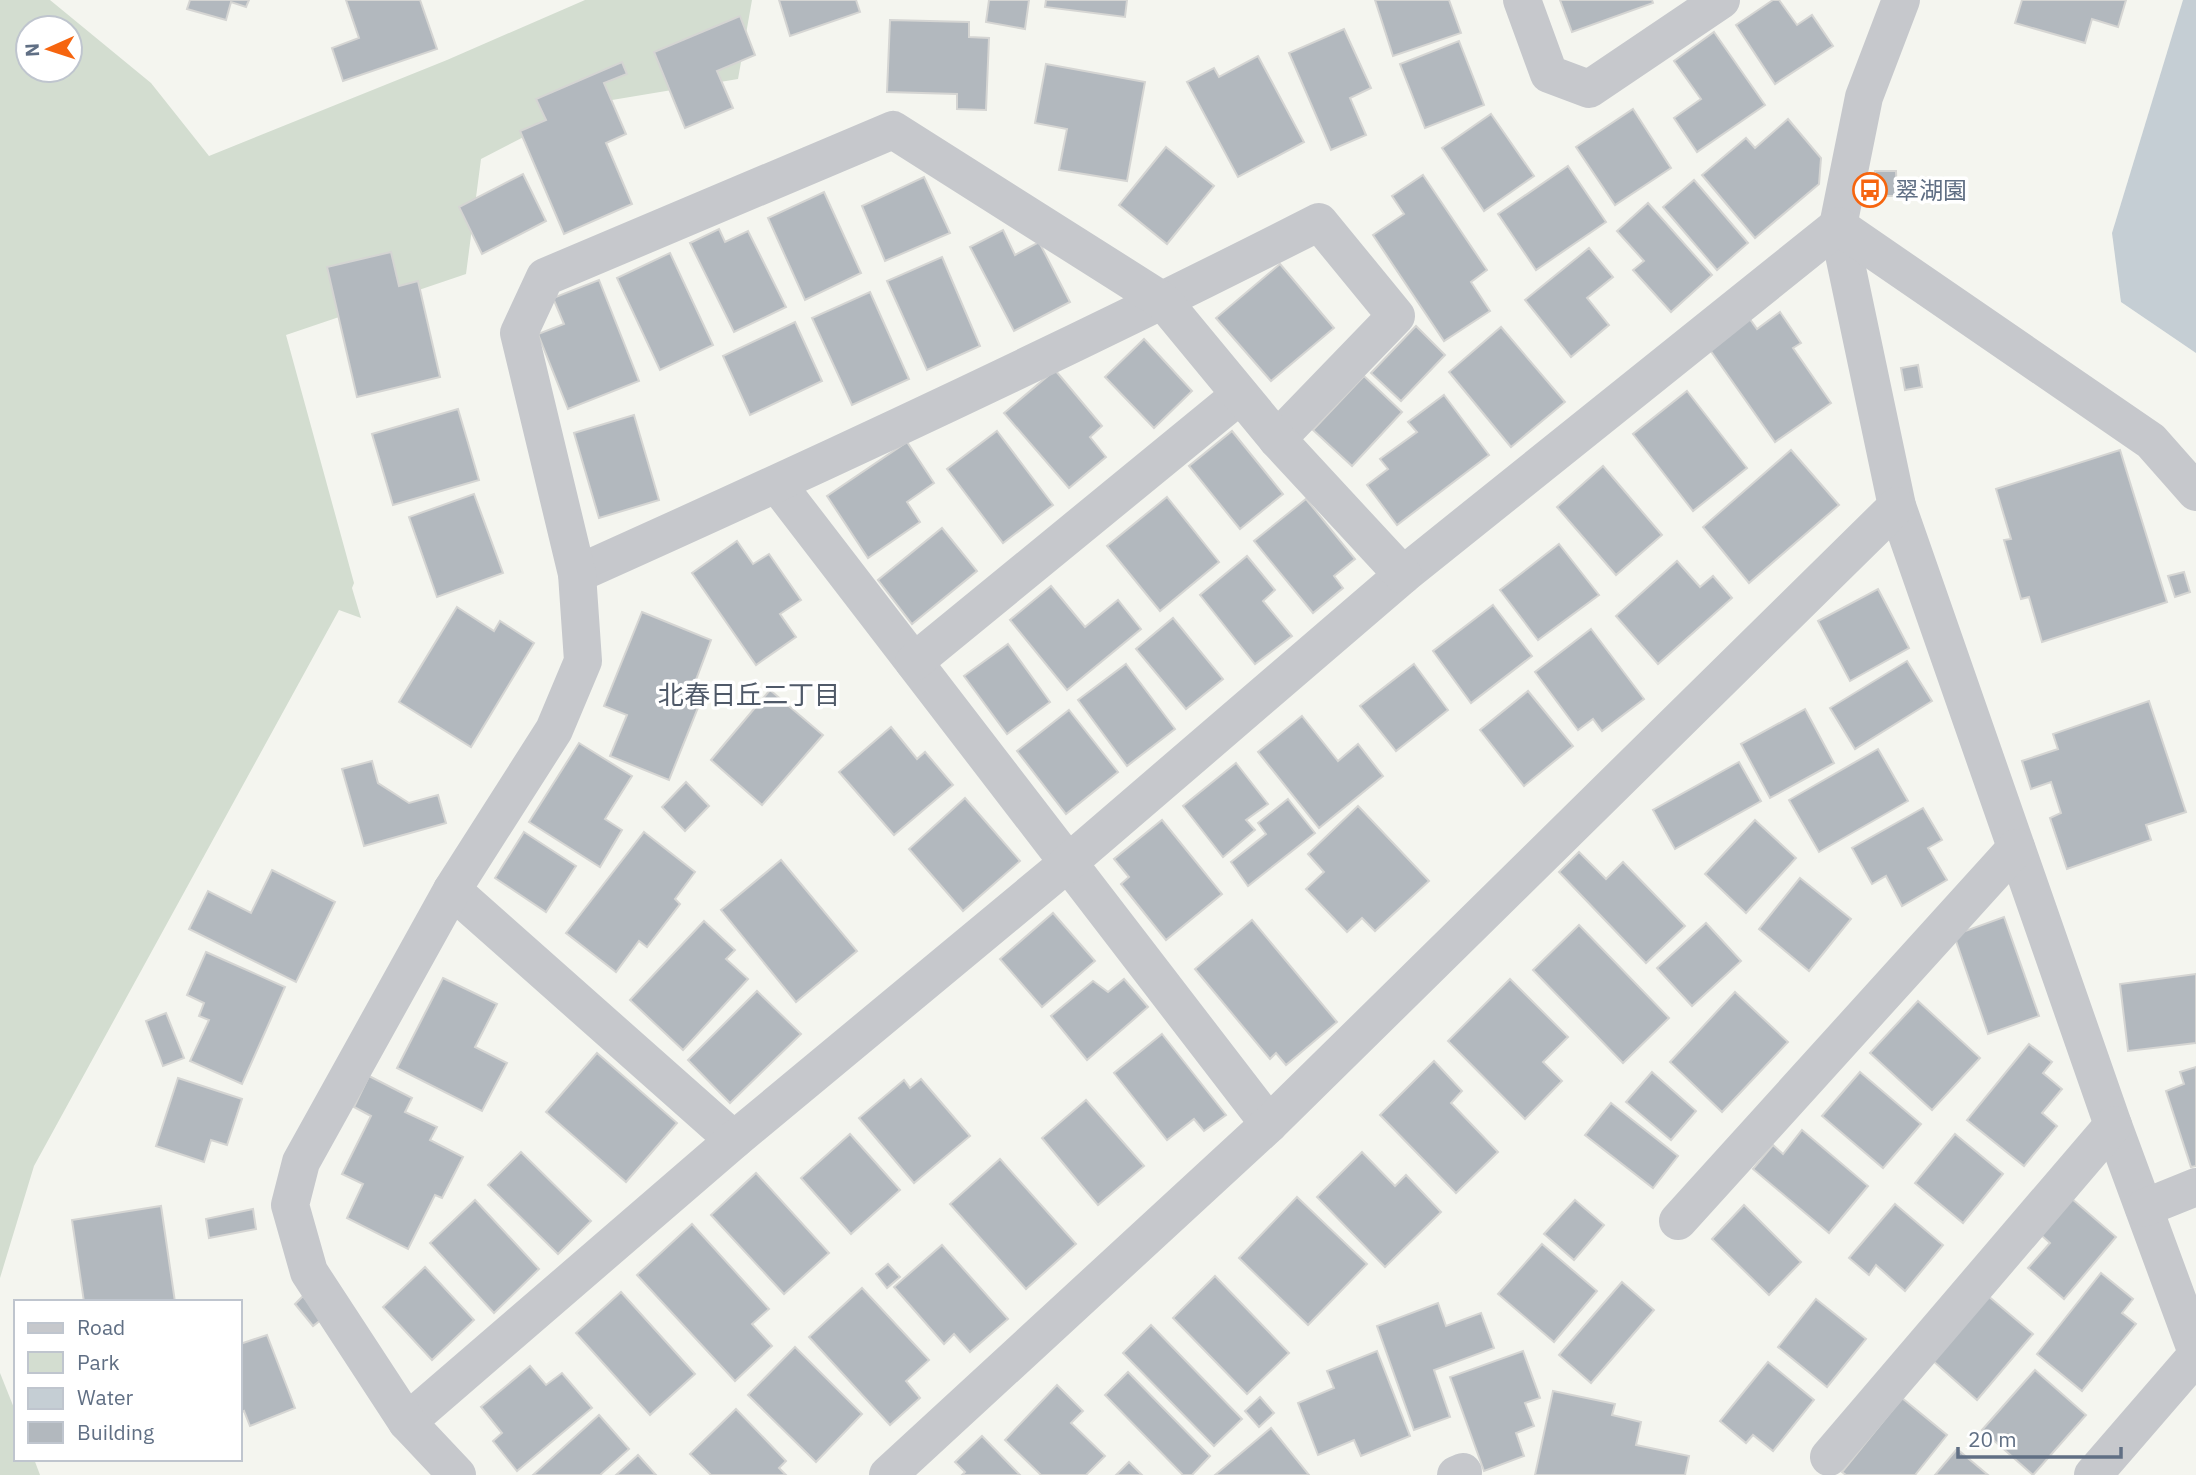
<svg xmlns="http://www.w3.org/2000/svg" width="2196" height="1475" viewBox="0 0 2196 1475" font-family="'IBM Plex Sans','Noto Sans JP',sans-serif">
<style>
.green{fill:#d3ddd0;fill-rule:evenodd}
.water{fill:#c5ced4}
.building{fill:#b2b8be;stroke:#d5d5d3;stroke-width:2}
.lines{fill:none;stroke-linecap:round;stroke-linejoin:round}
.minor{stroke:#c6c8cc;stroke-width:38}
.labels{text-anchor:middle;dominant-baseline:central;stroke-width:7;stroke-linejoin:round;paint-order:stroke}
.poi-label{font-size:24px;fill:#606f84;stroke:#fff;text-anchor:start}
.neighbourhood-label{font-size:26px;fill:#4f5968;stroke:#fff}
</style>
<rect width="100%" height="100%" fill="#f4f5ef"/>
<g class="green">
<path d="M0,0H50L151,83L209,156L447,60L585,0H752L738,79L588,104L481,159L466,274L286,335L354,583L352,588L361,618L339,610L34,1166L0,1278ZM28,28H70V70H28Z"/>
<polygon points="0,1373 16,1413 16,1459 34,1459 40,1475 0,1475"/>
</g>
<polygon class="water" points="2183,0 2196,0 2196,353 2121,302 2112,233"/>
<g class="building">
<polygon points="190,0 249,0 246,7 231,2 226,20 187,9"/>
<polygon points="346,0 420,0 437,49 343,81 332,48 359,38"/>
<polygon points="779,0 856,0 860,12 790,36"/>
<polygon points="989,0 1029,0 1025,29 986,22"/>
<polygon points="1046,0 1127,0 1125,17 1045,7"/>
<polygon points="1375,0 1449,0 1461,33 1393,56"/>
<polygon points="1560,0 1652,0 1653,3 1572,32"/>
<polygon points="1773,0 1779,0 1797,25 1812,15 1833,46 1775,84 1736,25"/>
<polygon points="2022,0 2126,0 2118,27 2092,19 2085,43 2015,23"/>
<polygon points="740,16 755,55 717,71 733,108 685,128 654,52"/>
<polygon points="890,20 969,22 969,37 989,38 986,110 957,109 957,94 887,92"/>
<polygon points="1344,29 1371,88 1350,98 1366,135 1331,150 1289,53"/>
<polygon points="1714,32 1765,105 1697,152 1674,118 1701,99 1674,61"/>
<polygon points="1459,41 1484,105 1425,128 1400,64"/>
<polygon points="1258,56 1304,142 1238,177 1187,82 1214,68 1219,77"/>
<polygon points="622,62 627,74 604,83 626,134 606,143 632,204 564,234 520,131 546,120 536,99"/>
<polygon points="1046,64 1145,82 1127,181 1059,170 1067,129 1035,123"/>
<polygon points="1633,109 1671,168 1615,205 1576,147"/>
<polygon points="1491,114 1534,176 1484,211 1442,148"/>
<polygon points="1788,119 1821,158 1819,184 1755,238 1702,175 1746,138 1755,148"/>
<polygon points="1166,147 1214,186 1167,244 1119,205"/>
<polygon points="1568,166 1606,222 1536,270 1498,214"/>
<polygon points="1875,171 1896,171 1897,196 1876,196"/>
<polygon points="523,174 546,221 482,254 459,207"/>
<polygon points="1423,175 1487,270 1471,282 1490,311 1444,341 1373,235 1404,214 1392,196"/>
<polygon points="924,177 950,233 885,261 862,206"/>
<polygon points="1694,180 1748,243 1717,270 1663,207"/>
<polygon points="824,192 861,273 805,300 768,218"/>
<polygon points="1648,203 1712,275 1671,312 1633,270 1644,261 1617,231"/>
<polygon points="719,229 725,242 748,231 786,307 734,332 690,243"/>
<polygon points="1003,230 1015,255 1039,242 1070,302 1014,331 970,247"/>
<polygon points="1589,248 1613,277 1587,298 1609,325 1571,357 1525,300"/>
<polygon points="391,252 399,286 418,281 440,377 357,397 327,267"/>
<polygon points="670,253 713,345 660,370 617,278"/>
<polygon points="942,257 980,346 927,370 887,281"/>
<polygon points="1280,264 1334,328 1271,381 1216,318"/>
<polygon points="599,280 639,381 568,409 538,334 564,324 553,298"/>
<polygon points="870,292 909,379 852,405 812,318"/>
<polygon points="1780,312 1801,343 1793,348 1831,403 1775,442 1708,347 1749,318 1757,329"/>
<polygon points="795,322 822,381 750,415 723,356"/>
<polygon points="1416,326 1445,355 1401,401 1371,373"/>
<polygon points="1501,327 1565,402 1511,447 1449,372"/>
<polygon points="1144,339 1192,391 1154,428 1105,377"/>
<polygon points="1918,365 1922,387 1905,390 1901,368"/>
<polygon points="1055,370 1102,426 1090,437 1106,457 1069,488 1004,413"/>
<polygon points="1364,376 1402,412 1352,466 1313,430"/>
<polygon points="1687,391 1747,468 1693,511 1633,434"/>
<polygon points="1444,395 1489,455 1397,525 1367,485 1388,469 1380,459 1417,432 1408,422"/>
<polygon points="458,409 479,480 393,505 372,434"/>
<polygon points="634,415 659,500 599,518 574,433"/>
<polygon points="997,431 1053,505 1003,543 947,469"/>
<polygon points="1232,431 1283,494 1240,529 1189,466"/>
<polygon points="907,442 934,483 907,502 920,522 868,558 827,496"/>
<polygon points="1791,450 1839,505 1749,583 1703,527"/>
<polygon points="2120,450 2167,602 2042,642 2029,597 2021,599 2004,540 2011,539 1996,489"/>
<polygon points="1603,466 1662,535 1616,575 1557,507"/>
<polygon points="474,494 503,573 437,597 409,517"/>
<polygon points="1167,497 1219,562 1160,611 1107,546"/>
<polygon points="1306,499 1355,559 1334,576 1343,588 1313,613 1254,541"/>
<polygon points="942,528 977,571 912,624 878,580"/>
<polygon points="737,541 753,564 769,554 801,600 780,614 796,637 756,665 692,573"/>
<polygon points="1559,544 1599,595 1538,640 1500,590"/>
<polygon points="1247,556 1275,590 1263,601 1292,636 1255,664 1200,595"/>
<polygon points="1677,561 1700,587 1713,576 1732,598 1658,664 1616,616"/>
<polygon points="2184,572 2190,592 2175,597 2168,576"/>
<polygon points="1051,586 1085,627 1118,600 1141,629 1067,690 1010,620"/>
<polygon points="1878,589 1909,648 1850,681 1818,621"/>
<polygon points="1493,605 1532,656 1471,703 1433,651"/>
<polygon points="457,607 494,631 500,621 534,643 471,747 399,702"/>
<polygon points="642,612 711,640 688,701 699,705 669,780 610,756 627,715 604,706"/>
<polygon points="1173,618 1223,679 1186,709 1136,649"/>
<polygon points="1591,629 1644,699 1602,731 1593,719 1578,730 1535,672"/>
<polygon points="1008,644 1050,702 1007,734 964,676"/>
<polygon points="1907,661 1932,701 1855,749 1830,708"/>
<polygon points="1126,664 1175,729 1127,766 1078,700"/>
<polygon points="1414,664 1448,710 1396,751 1360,706"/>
<polygon points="770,690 823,735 762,805 711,760"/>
<polygon points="1528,691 1573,746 1524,786 1480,730"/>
<polygon points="2149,701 2186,812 2146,825 2151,840 2067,869 2050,818 2061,813 2051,782 2031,789 2022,761 2058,749 2053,734"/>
<polygon points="1805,709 1834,763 1770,798 1741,744"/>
<polygon points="1069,710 1118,772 1066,814 1017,751"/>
<polygon points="1302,716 1338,761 1358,744 1383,776 1319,828 1258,752"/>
<polygon points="891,727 917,759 925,752 953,785 894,835 839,772"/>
<polygon points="579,743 632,776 605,819 622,830 600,867 529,822"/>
<polygon points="1878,749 1908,801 1819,852 1789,800"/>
<polygon points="372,761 378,783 409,803 438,795 446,823 364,846 342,769"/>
<polygon points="1739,762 1761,801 1675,849 1653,810"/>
<polygon points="1236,763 1268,804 1246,820 1255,830 1223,857 1183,806"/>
<polygon points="686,782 709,806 685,831 662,807"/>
<polygon points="965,798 1020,861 963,911 909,849"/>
<polygon points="1288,799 1315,833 1248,886 1231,862 1266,834 1258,823"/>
<polygon points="1358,806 1429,881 1375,931 1362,918 1347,932 1306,889 1324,872 1308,854"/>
<polygon points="1923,808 1942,840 1928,848 1947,880 1902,906 1886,876 1872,884 1852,848"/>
<polygon points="1162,820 1222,894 1166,940 1121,884 1129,877 1114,859"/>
<polygon points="1755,820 1796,858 1746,913 1705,874"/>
<polygon points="524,832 576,866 546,912 495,878"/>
<polygon points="644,832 695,872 675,899 680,904 647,947 639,941 616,972 566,933"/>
<polygon points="1579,852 1606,879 1623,862 1685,926 1646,963 1559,872"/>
<polygon points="781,860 857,951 796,1002 721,910"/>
<polygon points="272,870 335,902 296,982 189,929 208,891 251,913"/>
<polygon points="1800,878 1851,919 1809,971 1759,929"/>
<polygon points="1053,913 1095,961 1042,1007 1000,959"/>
<polygon points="2004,917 2039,1016 1988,1034 1954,935"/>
<polygon points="1252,920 1337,1022 1286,1065 1276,1053 1270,1059 1195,969"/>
<polygon points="704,921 735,950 726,959 748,979 683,1050 630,1000"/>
<polygon points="1706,923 1741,961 1692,1006 1657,968"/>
<polygon points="1579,925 1669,1018 1623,1063 1533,970"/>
<polygon points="206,952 285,987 242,1084 190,1061 209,1020 199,1016 204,1003 187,995"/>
<polygon points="2196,974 2196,1043 2128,1051 2120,984"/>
<polygon points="443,978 497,1004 475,1047 507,1063 482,1111 397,1068"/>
<polygon points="1124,979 1148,1007 1087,1060 1051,1016 1093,981 1108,992"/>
<polygon points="1510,979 1568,1037 1543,1062 1562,1081 1525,1119 1448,1041"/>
<polygon points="757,991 801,1034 730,1103 688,1060"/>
<polygon points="1735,992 1788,1042 1722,1112 1670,1062"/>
<polygon points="1918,1001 1980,1058 1932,1110 1870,1053"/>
<polygon points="166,1013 184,1058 163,1066 146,1021"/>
<polygon points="1162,1034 1226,1115 1204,1131 1194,1119 1167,1140 1114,1073"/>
<polygon points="2029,1044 2052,1062 2043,1073 2062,1089 2042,1113 2057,1126 2024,1166 1967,1120"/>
<polygon points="597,1053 677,1123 626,1182 546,1112"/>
<polygon points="1434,1061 1462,1091 1451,1103 1498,1152 1456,1193 1380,1115"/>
<polygon points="2196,1067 2196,1166 2191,1167 2166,1091 2184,1084 2180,1072"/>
<polygon points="1652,1072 1696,1111 1671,1140 1626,1102"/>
<polygon points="1860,1072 1921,1124 1883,1168 1822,1116"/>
<polygon points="369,1076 412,1098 405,1112 437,1127 430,1140 463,1157 442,1198 435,1195 408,1249 347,1218 363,1184 342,1174 371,1116 354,1107"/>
<polygon points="178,1078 242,1099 227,1145 211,1140 204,1162 156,1146"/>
<polygon points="921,1079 970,1136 914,1183 859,1118 904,1080 910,1088"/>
<polygon points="1086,1100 1144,1166 1098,1205 1042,1138"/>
<polygon points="1611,1103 1678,1156 1653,1188 1585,1135"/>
<polygon points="1802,1130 1868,1186 1829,1233 1753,1169 1773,1145 1783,1154"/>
<polygon points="850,1134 900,1190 851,1234 801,1178"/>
<polygon points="1955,1134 2003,1174 1963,1223 1915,1183"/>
<polygon points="521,1152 591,1221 558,1254 488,1185"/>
<polygon points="1362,1152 1395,1186 1406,1175 1441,1212 1385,1267 1317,1197"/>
<polygon points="1000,1159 1076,1244 1026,1289 950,1204"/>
<polygon points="756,1173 829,1253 784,1294 711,1215"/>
<polygon points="1297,1197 1367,1264 1308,1325 1239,1258"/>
<polygon points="2071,1198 2116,1237 2064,1299 2028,1268 2050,1243 2040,1234"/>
<polygon points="475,1200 539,1269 494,1313 430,1243"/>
<polygon points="1575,1200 1604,1225 1574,1260 1544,1234"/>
<polygon points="1895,1204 1943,1245 1905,1291 1876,1265 1869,1275 1849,1258"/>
<polygon points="1744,1205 1801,1262 1769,1295 1712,1239"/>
<polygon points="161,1206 175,1302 84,1302 72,1220"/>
<polygon points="253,1209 256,1229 209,1238 206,1219"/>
<polygon points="692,1224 769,1309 752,1324 772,1346 735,1381 637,1275"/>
<polygon points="1542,1244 1597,1291 1554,1342 1498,1294"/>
<polygon points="942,1245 1008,1319 970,1352 954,1334 944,1344 894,1287"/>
<polygon points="888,1264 900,1277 887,1288 876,1274"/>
<polygon points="425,1267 474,1320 432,1360 383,1307"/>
<polygon points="2101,1273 2133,1299 2122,1313 2136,1324 2082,1391 2037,1354"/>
<polygon points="1215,1276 1289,1353 1247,1394 1173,1318"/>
<polygon points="1622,1282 1654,1310 1591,1383 1559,1355"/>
<polygon points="862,1288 929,1360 906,1381 920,1398 890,1425 809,1337"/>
<polygon points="621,1292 695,1374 650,1415 576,1333"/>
<polygon points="1987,1295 2033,1334 1977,1400 1932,1360"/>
<polygon points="303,1296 322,1319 313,1326 295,1304"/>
<polygon points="1816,1299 1866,1339 1827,1387 1778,1347"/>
<polygon points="1438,1303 1446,1326 1481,1313 1494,1348 1434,1370 1450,1417 1414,1430 1377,1326"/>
<polygon points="1151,1325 1242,1419 1214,1446 1123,1353"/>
<polygon points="267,1335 295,1408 250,1426 244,1411 240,1413 240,1344"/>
<polygon points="795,1347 862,1414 816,1462 748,1395"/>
<polygon points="1377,1351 1410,1436 1361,1456 1354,1440 1318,1455 1298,1403 1334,1388 1327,1371"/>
<polygon points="1523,1351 1540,1398 1525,1403 1534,1426 1516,1433 1524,1456 1484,1471 1450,1377"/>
<polygon points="1768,1362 1814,1400 1773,1451 1753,1435 1746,1443 1720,1421"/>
<polygon points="530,1366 546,1385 562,1373 592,1408 517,1471 493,1441 502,1433 481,1407"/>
<polygon points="2035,1370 2086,1415 2033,1475 1982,1430"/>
<polygon points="1128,1372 1210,1456 1192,1475 1183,1475 1105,1395"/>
<polygon points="1057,1385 1083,1411 1071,1423 1105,1456 1086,1475 1041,1475 1005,1440"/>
<polygon points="1553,1391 1615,1404 1612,1415 1641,1422 1636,1445 1689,1456 1685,1475 1535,1475"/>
<polygon points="1260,1397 1274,1413 1259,1427 1245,1411"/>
<polygon points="1902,1398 1947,1435 1915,1475 1846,1475 1842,1472"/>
<polygon points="736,1409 786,1461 779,1468 786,1475 711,1475 690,1454"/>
<polygon points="599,1415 629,1449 600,1475 533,1475"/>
<polygon points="1271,1428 1309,1475 1215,1475"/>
<polygon points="982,1436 1020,1475 962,1475 965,1472 955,1462"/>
<polygon points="1957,1449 1988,1475 1935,1475"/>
<polygon points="638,1455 656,1475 616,1475"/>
<polygon points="1129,1462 1142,1475 1116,1475"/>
</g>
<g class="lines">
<g class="minor">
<polyline points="1522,0 1549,74 1589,89 1721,0"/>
<polyline points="1901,0 1864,97 1838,226 1897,506 2113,1125 2196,1350"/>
<polyline points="777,484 1269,1124"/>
<path d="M577,574C827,462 1075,346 1319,222L1396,316L1277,439"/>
<polyline points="914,662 1240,395"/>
<polyline points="452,890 734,1140"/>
<polyline points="2144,1208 2196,1187"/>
<polyline points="1678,1221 2016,848"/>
<polyline points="407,1422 734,1140 1069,862 1403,575 1838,226 2151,441 2196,492"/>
<polyline points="1829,1457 2113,1125"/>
<polyline points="457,1475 407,1422 309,1272 290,1205 301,1162 452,890 554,730 583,661 577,574 519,333 545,277 893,130 1163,301 1277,439 1403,575"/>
<polyline points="888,1475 1269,1124 1897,506"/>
<polyline points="1456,1475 1463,1472"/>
<polyline points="2093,1475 2196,1356"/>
</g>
</g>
<defs>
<g id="bus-ring" transform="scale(1.75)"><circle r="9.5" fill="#fff" stroke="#f6650f" stroke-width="1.5"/><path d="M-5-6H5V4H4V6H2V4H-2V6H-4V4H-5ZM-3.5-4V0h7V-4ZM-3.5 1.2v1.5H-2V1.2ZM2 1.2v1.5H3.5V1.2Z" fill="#f6650f"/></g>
</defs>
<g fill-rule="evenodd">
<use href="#bus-ring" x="1870" y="190"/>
</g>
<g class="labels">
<g class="poi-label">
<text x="1895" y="190">翠湖園</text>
</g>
<g class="neighbourhood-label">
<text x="749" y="694">北春日丘二丁目</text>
</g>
</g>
<rect x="14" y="1300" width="228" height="161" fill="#ffffff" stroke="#bfc5ce" stroke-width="2"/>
<rect x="28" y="1323" width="35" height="10" fill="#c6c8cc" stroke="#bfc5ce" stroke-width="2"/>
<text x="77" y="1335" font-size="21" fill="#606f84">Road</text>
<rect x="28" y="1352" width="35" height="21" fill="#d3ddd0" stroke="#bfc5ce" stroke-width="2"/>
<text x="77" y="1370" font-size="21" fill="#606f84">Park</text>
<rect x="28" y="1388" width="35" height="21" fill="#c5ced4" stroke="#bfc5ce" stroke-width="2"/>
<text x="77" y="1405" font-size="21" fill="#606f84">Water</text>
<rect x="28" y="1422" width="35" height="21" fill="#b2b8be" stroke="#bfc5ce" stroke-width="2"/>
<text x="77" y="1440" font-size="21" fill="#606f84">Building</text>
<g transform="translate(49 49) rotate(267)"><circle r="33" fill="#ffffff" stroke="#bfc5ce" stroke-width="2"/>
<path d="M0-5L12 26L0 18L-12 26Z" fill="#f6650f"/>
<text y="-10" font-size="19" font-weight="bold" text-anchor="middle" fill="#606f84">N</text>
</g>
<path d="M1958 1447v10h163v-10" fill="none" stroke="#606f84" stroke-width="3.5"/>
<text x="1968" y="1447" font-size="21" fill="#606f84" stroke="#ffffff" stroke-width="5" paint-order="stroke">20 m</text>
</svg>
